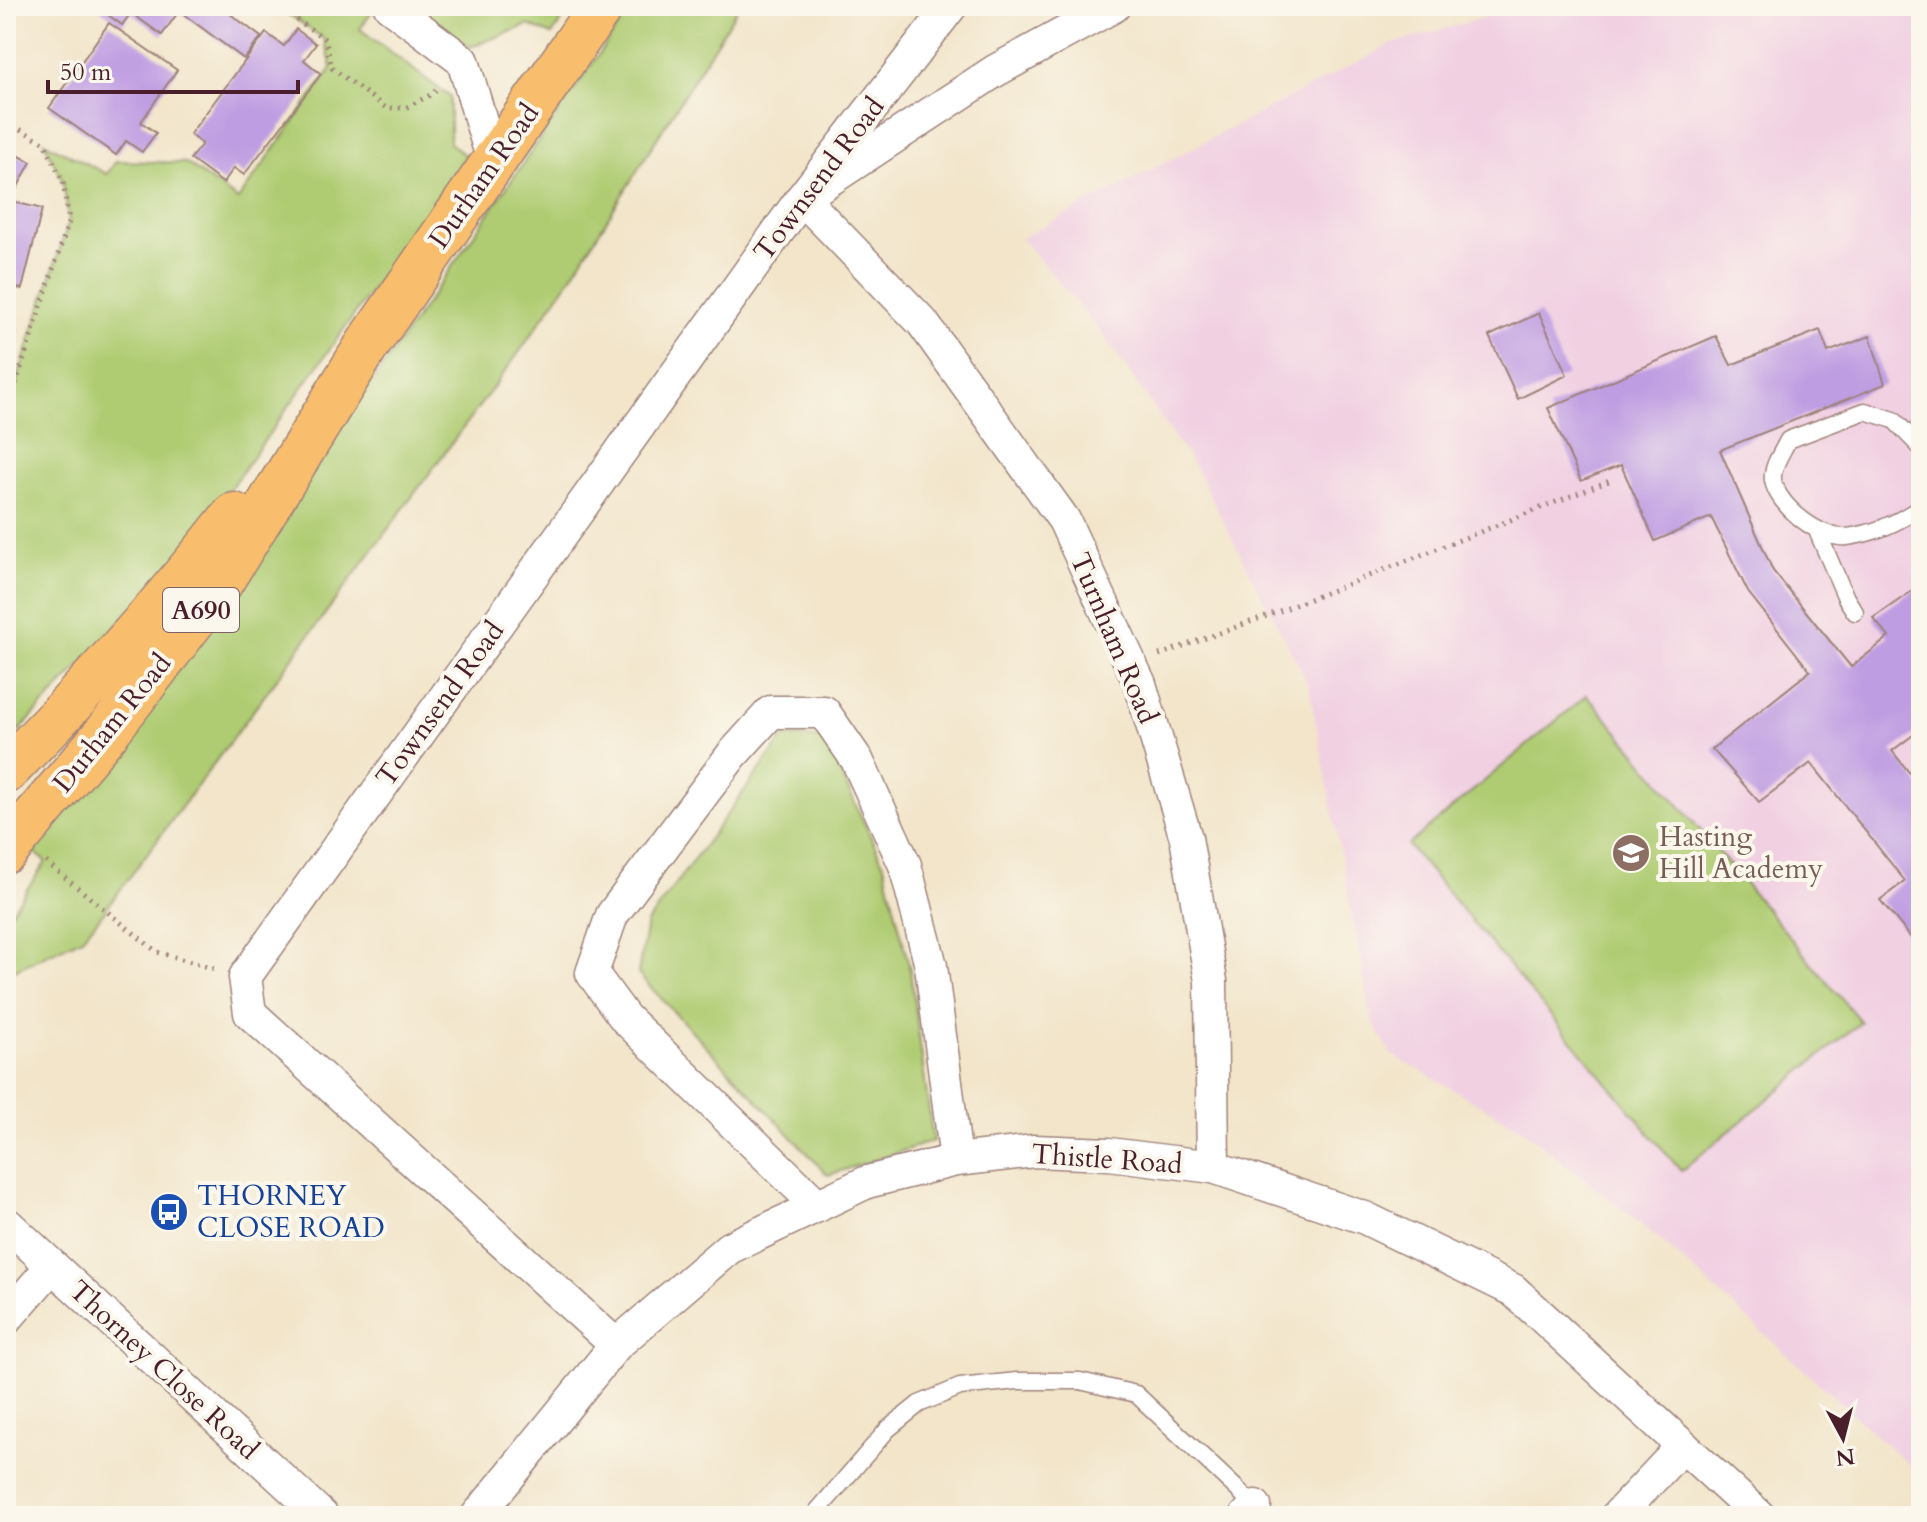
<svg xmlns="http://www.w3.org/2000/svg" width="1927" height="1522" viewBox="0 0 1927 1522" font-family="Cardo,serif">
<style>
.built{fill:#f1d0e2}
.green{fill:#afcc72;stroke:#7c764e;stroke-width:2}
.building{fill:#bf9de2}
.lines{fill:none;stroke-linecap:round;stroke-linejoin:round}
.lane-casing{stroke:#9e827a;stroke-width:19}
.street-casing{stroke:#9e827a;stroke-width:35}
.highway-casing{stroke:#9e827a;stroke-width:47}
.path{stroke:#9e827a;stroke-width:5;stroke-dasharray:2 6;stroke-linecap:butt}
.lane{stroke:#fff;stroke-width:16}
.street{stroke:#fff;stroke-width:32}
.highway{stroke:#f9be6d;stroke-width:44}
.labels{text-anchor:middle;dominant-baseline:central;stroke-width:8;stroke-linejoin:round;paint-order:stroke}
.shield{fill:#fbf7ec;stroke:#7f6065;stroke-width:2}
.shield-label{font-size:26px;font-weight:bold;fill:#4a1f2b}
.street-label{font-size:28px;fill:#4a1f2b;stroke:#fbf7ec}
.education-label{font-size:28px;fill:#785e54;stroke:#fbf7ec;text-anchor:start}
.transit-label{font-size:28px;fill:#164399;stroke:#fbf7ec;text-anchor:start}
</style>
<rect width="100%" height="100%" fill="#fbf7ec"/>
<filter id="ink" filterUnits="userSpaceOnUse"><feTurbulence type="fractalNoise" baseFrequency=".0125" numOctaves="2"/><feDisplacementMap in="SourceGraphic" scale="16" xChannelSelector="R" yChannelSelector="G"/><feConvolveMatrix kernelMatrix="1 2 1 2 8 2 1 2 1" color-interpolation-filters="sRGB"/></filter>
<filter id="wash" filterUnits="userSpaceOnUse"><feTurbulence type="fractalNoise" baseFrequency=".006" numOctaves="4" result="noise"/><feDisplacementMap in="SourceGraphic" scale="32" xChannelSelector="R" yChannelSelector="G"/><feGaussianBlur stdDeviation="1.8" result="paint"/><feColorMatrix in="noise" values="0 0 0 0 0 0 0 0 0 0 0 0 0 0 0 0 0 1.4 0 .05"/><feComposite in="paint" operator="in"/></filter>
<g filter="url(#wash)">
<rect width="100%" height="100%" fill="#f2e5ca"/>
<polygon class="built" points="1523,6 1921,6 1921,1476 1658,1238 1519,1127 1391,1054 1372,1020 1309,686 1196,469 1102,333 1021,238 1390,45"/>
<g class="green">
<polygon points="277,6 376,6 360,29 450,97 450,143 467,157 179,560 6,745 6,414 69,221 63,182 44,142 107,174 116,161 186,163 238,200 332,68 324,39"/>
<polygon points="415,6 571,6 552,35 528,25 470,47"/>
<polygon points="632,6 739,6 572,276 518,354 100,917 82,938 6,974 6,919 46,862 32,850 303,482"/>
<polygon points="1587,695 1861,1022 1681,1171 1408,845"/>
<polygon points="784,737 824,738 884,865 910,970 933,1141 828,1175 638,974 647,923"/>
</g>
<g id="blocks">
<g class="building">
<polygon points="96,6 234,6 229,13 261,37 244,59 179,11 162,35 131,13 122,25"/>
<polygon points="109,23 177,70 141,122 156,133 142,152 126,141 116,155 49,108"/>
<polygon points="296,29 316,44 304,60 321,74 244,175 234,168 223,183 190,159 202,144 190,134 266,33 284,46"/>
<polygon points="6,149 31,162 16,190 6,185"/>
<polygon points="14,202 42,209 22,289 6,285 6,234"/>
<polygon points="1539,313 1567,375 1518,399 1489,336"/>
<polygon points="1820,330 1828,352 1870,336 1885,384 1720,450 1773,571 1851,667 1889,637 1873,618 1921,585 1921,729 1892,751 1921,787 1921,950 1880,900 1905,881 1811,763 1759,802 1712,749 1810,671 1748,592 1711,517 1655,541 1621,465 1581,481 1548,408 1716,336 1731,365"/>
</g>
</g>
</g>
<g filter="url(#ink)">
<use href="#blocks" fill-opacity="0" stroke="#9e827a" stroke-width="2"/>
<g class="lines">
<g class="lane-casing">
<g id="lane">
<path d="M1921,448L1894,420L1865,411L1788,440C1783,451 1771,467 1773,480C1777,506 1821,540 1847,537C1873,534 1899,522 1921,507"/>
<polyline points="1818,533 1846,598 1855,612"/>
<polyline points="813,1516 888,1429 919,1404 960,1387 1017,1381 1080,1381 1136,1394 1255,1506"/>
</g>
</g>
<g class="street-casing">
<g id="street">
<polyline points="390,6 463,61 493,161"/>
<polyline points="1114,6 995,71 802,198 922,322 1064,520 1140,684 1186,838 1211,981 1213,1167"/>
<polyline points="818,1206 625,1018 592,973 612,915 732,755 771,712 824,712 857,760 905,865 931,966 956,1160"/>
<polyline points="6,1223 322,1516"/>
<polyline points="6,1319 52,1266"/>
<polyline points="616,1345 250,1013 245,977 802,198 951,6"/>
<polyline points="477,1516 616,1345 729,1248 867,1182 956,1160 1034,1151 1109,1154 1213,1167 1365,1218 1513,1290 1759,1516"/>
<polyline points="1246,1516 1255,1506"/>
<polyline points="1617,1516 1683,1446"/>
</g>
</g>
<g class="highway-casing">
<g id="highway">
<path d="M6,771C86,690 163,605 234,515"/>
<polyline points="6,851 108,731 214,593 366,347 601,6"/>
</g>
</g>
<g class="path">
<polyline points="277,6 325,39 332,68 386,108 405,108 432,94 438,88"/>
<polyline points="6,122 44,142 63,182 69,221 6,414"/>
<polyline points="1159,655 1272,614 1609,481"/>
<polyline points="46,862 157,952 218,970"/>
</g>
<use href="#lane" class="lane"/>
<use href="#street" class="street"/>
<use href="#highway" class="highway"/>
</g>
</g>
<defs>
<g id="school-disc" transform="scale(2)"><circle r="9.5" fill="#8d6e63" stroke="#fbf7ec"/><path d="M0-5L7-2L0 1L-7-2ZM-4 1L0 2.5L4 1V4Q0 6-4 4Z" fill="#fff"/></g>
<g id="bus-disc" transform="scale(2)"><circle r="9.5" fill="#1a4fb4" stroke="#fbf7ec"/><path d="M-5-6H5V4H4V6H2V4H-2V6H-4V4H-5ZM-3.5-4V0h7V-4ZM-3.5 1.2v1.5H-2V1.2ZM2 1.2v1.5H3.5V1.2Z" fill="#fff"/></g>
</defs>
<g fill-rule="evenodd">
<use href="#school-disc" x="1631" y="853"/>
<use href="#bus-disc" x="169" y="1212"/>
</g>
<g class="labels">
<rect class="shield" x="163" y="588" width="76" height="44" rx="6"/>
<g class="shield-label">
<text x="201" y="610">A690</text>
</g>
<g class="street-label">
<text transform="translate(484 176) rotate(-55)">Durham Road</text>
<text transform="translate(819 179) rotate(-53)">Townsend Road</text>
<text transform="translate(1114 638) rotate(67)">Turnham Road</text>
<text transform="translate(440 704) rotate(-54)">Townsend Road</text>
<text transform="translate(112 723) rotate(-51)">Durham Road</text>
<text transform="translate(1107 1159) rotate(4)">Thistle Road</text>
<text transform="translate(164 1370) rotate(43)">Thorney Close Road</text>
</g>
<g class="education-label">
<text x="1659" y="837">Hasting<tspan x="1659" dy="32">Hill Academy</tspan></text>
</g>
<g class="transit-label">
<text x="197" y="1196">THORNEY<tspan x="197" dy="32">CLOSE ROAD</tspan></text>
</g>
</g>
<rect width="1927" height="1522" fill="none" stroke="#fbf7ec" stroke-width="32"/>
<g transform="translate(1843 1438) rotate(173)" stroke="#fbf7ec" stroke-width="6" paint-order="stroke">
<path d="M0-6L14 30L0 20L-14 30Z" fill="#4a1f2b"/>
<text y="-12" font-size="22" font-weight="bold" text-anchor="middle" fill="#4a1f2b">N</text>
</g>
<path d="M48 80v12h250v-12" fill="none" stroke="#4a1f2b" stroke-width="4"/>
<text x="60" y="80" font-size="24" fill="#4a1f2b" stroke="#fbf7ec" stroke-width="6" paint-order="stroke">50 m</text>
</svg>
